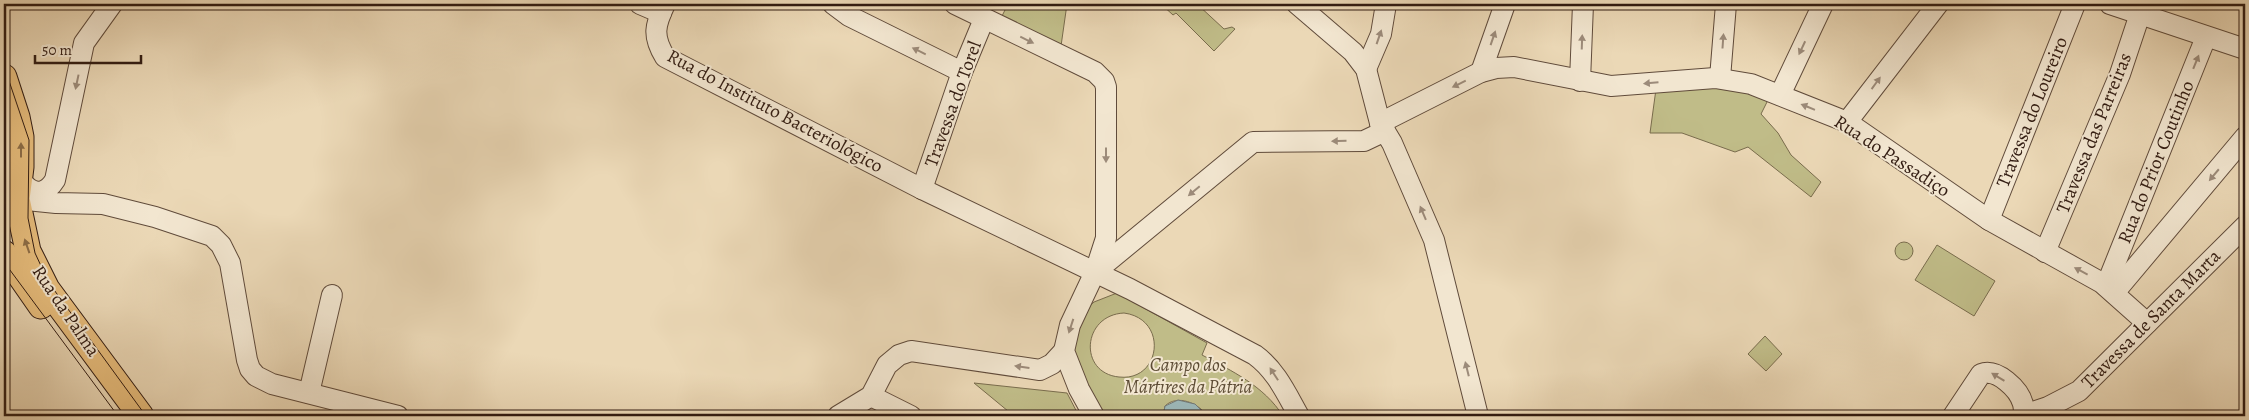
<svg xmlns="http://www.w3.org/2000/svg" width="2249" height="420" viewBox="0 0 2249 420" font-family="Alegreya,serif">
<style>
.green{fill:#c0bc88;stroke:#796c4d;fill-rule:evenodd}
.water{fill:#9cb7b8;stroke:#727976}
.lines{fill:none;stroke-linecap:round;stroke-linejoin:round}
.minor-casing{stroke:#604b3b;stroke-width:22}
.major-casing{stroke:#321c12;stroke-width:27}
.minor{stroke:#f2e6d0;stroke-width:20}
.major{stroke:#e6bc7b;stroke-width:25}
.tram{stroke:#321c12;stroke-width:1}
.oneway{fill:#9c8b7a}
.oneway2{fill:#8c6c46}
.labels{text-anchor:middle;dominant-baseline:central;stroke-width:4;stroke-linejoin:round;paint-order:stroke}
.street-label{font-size:19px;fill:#321c12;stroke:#f2e6d0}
.park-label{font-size:19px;font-style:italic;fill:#5d4c35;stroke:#f2e6d0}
</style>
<rect width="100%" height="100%" fill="#ebd8b6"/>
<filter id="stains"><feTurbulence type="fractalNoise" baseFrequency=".004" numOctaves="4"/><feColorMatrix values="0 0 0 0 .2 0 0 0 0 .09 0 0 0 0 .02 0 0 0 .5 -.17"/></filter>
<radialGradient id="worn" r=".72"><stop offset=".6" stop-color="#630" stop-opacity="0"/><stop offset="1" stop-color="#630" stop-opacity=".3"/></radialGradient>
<g class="green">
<polygon points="1008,4 1067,4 1061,46 1001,18"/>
<polygon points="1161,4 1197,4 1224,29 1232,27 1235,29 1214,51 1176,13 1173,15"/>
<polygon points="1724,86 1769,98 1761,114 1778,133 1791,155 1821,182 1811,197 1748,147 1735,152 1682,133 1650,133 1656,89"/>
<circle cx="1904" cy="251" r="9"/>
<polygon points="1937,245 1995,281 1974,316 1915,280"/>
<path d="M1117,293L1207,343L1202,355C1232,371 1264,386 1283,416H1207C1199,403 1177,394 1165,406L1163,416H1089L1071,355L1085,310L1094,302ZM1124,313C1169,319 1161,382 1119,377C1078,373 1082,315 1124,313Z"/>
<polygon points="1765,336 1782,354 1766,371 1748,354"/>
<polygon points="974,383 1067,393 1079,416 1014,416"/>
</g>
<polygon class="water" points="1178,400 1195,404 1207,416 1163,416 1165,406"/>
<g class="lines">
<g class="minor-casing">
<g id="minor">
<polyline points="640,4 661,13"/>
<path d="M665,4C655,25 652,36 665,57L922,189L1130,289L1255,355C1276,370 1287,395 1299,416"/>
<polyline points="833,4 849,16 962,72"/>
<polyline points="955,4 1095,72 1104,81 1106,87 1106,238 1095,272 1070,325 1064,351 1079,389 1094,416"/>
<polyline points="1297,4 1353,52 1366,69 1380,123 1392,143 1434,240 1478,416"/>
<polyline points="2110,4 2245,49"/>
<polyline points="1366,69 1381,34 1386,4"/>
<polyline points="1481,72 1505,4"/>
<polyline points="1720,78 1726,4"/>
<polyline points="1580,81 1583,4"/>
<polyline points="1780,95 1823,4"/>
<polyline points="1847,122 1938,4"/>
<polyline points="1380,123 1481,72 1496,68 1514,67 1611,86 1715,78 1751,84 1847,122 1989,220 2102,283 2147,323"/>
<path d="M25,185C36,196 47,193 55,180L84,43L112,4"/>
<polyline points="922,189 962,72 984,19"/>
<polyline points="17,199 56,203 103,204 155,217 212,236 221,245 230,263 247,360 250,369 256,376 272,384 398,416"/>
<polyline points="1989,220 2075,4"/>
<polyline points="2045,252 2120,74 2140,14"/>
<polyline points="1095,272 1253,142 1364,141 1385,131"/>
<polyline points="2106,286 2206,37"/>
<polyline points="2114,293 2245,137"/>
<polyline points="309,393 332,295"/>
<polyline points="871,396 911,416"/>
<polyline points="2024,415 2048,407 2079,391 2245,226"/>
<polyline points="838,416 871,396 887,365 899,355 911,351 1040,370 1052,364 1064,351"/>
<path d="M1953,416L1981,374C1997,368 2019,389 2023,404C2024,408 2024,412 2024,416"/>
</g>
</g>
<g class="major-casing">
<g id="major">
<polyline points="4,77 17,117 21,137 21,167 17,199 28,251 47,289 141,416"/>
<polyline points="4,253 41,306"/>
</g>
</g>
<use href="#minor" class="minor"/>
<use href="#major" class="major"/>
<g class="tram">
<polyline points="4,66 29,140 28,218 35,253 49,283 146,416"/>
<polyline points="4,262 118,416"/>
</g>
</g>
<defs><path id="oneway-solid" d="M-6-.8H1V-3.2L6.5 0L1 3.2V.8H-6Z" transform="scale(1.25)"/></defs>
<g class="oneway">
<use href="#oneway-solid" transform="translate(1379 37) rotate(-71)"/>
<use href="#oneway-solid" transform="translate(1493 38) rotate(-71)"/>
<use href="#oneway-solid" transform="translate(1027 40) rotate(26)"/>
<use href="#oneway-solid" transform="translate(1723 41) rotate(-86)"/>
<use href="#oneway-solid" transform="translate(1582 42) rotate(-88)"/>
<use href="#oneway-solid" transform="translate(1802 48) rotate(115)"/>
<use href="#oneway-solid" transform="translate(919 51) rotate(-154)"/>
<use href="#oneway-solid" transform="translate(2196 62) rotate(-68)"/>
<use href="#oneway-solid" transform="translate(77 82) rotate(102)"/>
<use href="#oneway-solid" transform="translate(1651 83) rotate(175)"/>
<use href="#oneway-solid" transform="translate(1876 83) rotate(-54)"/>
<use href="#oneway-solid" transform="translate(1459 84) rotate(154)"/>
<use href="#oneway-solid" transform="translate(1808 107) rotate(-158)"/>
<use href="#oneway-solid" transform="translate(1339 141) rotate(179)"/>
<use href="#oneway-solid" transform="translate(1106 155) rotate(90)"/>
<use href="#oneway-solid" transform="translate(2214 175) rotate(130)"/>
<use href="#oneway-solid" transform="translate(1194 191) rotate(140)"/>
<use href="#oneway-solid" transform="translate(1423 213) rotate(-113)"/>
<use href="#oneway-solid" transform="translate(2081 271) rotate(-152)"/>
<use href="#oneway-solid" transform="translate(1071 326) rotate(108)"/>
<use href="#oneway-solid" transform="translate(1022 367) rotate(-172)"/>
<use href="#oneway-solid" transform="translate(1467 369) rotate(-104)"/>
<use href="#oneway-solid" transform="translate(1274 374) rotate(-123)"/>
<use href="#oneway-solid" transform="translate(1998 377) rotate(-149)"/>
</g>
<g class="oneway2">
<use href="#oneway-solid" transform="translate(21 150) rotate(-90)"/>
<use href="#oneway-solid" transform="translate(27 246) rotate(-109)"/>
</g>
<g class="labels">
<g class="street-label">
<text transform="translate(953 104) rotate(-70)">Travessa do Torel</text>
<text transform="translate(775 111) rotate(28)">Rua do Instituto Bacteriológico</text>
<text transform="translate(2032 112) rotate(-68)">Travessa do Loureiro</text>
<text transform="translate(2094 133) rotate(-68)">Travessa das Parreiras</text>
<text transform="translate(1892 156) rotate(33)">Rua do Passadiço</text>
<text transform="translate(2156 162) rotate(-68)">Rua do Prior Coutinho</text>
<text transform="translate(66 311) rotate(56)">Rua da Palma</text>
<text transform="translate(2151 319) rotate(-45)">Travessa de Santa Marta</text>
</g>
<g class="park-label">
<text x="1188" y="365">Campo dos<tspan x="1188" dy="22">Mártires da Pátria</tspan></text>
</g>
</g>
<rect width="2249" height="420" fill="none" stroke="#ebd8b6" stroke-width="20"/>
<rect x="5" y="5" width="2239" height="410" fill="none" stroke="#321c12" stroke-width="2.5"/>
<rect x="10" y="10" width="2229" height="400" fill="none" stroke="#321c12"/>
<path d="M35 55v8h106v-8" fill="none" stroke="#321c12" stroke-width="2.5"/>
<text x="42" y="55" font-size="15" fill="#321c12" stroke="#f2e6d0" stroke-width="4" paint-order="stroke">50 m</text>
<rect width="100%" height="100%" filter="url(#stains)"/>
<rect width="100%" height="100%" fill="url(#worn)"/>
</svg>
